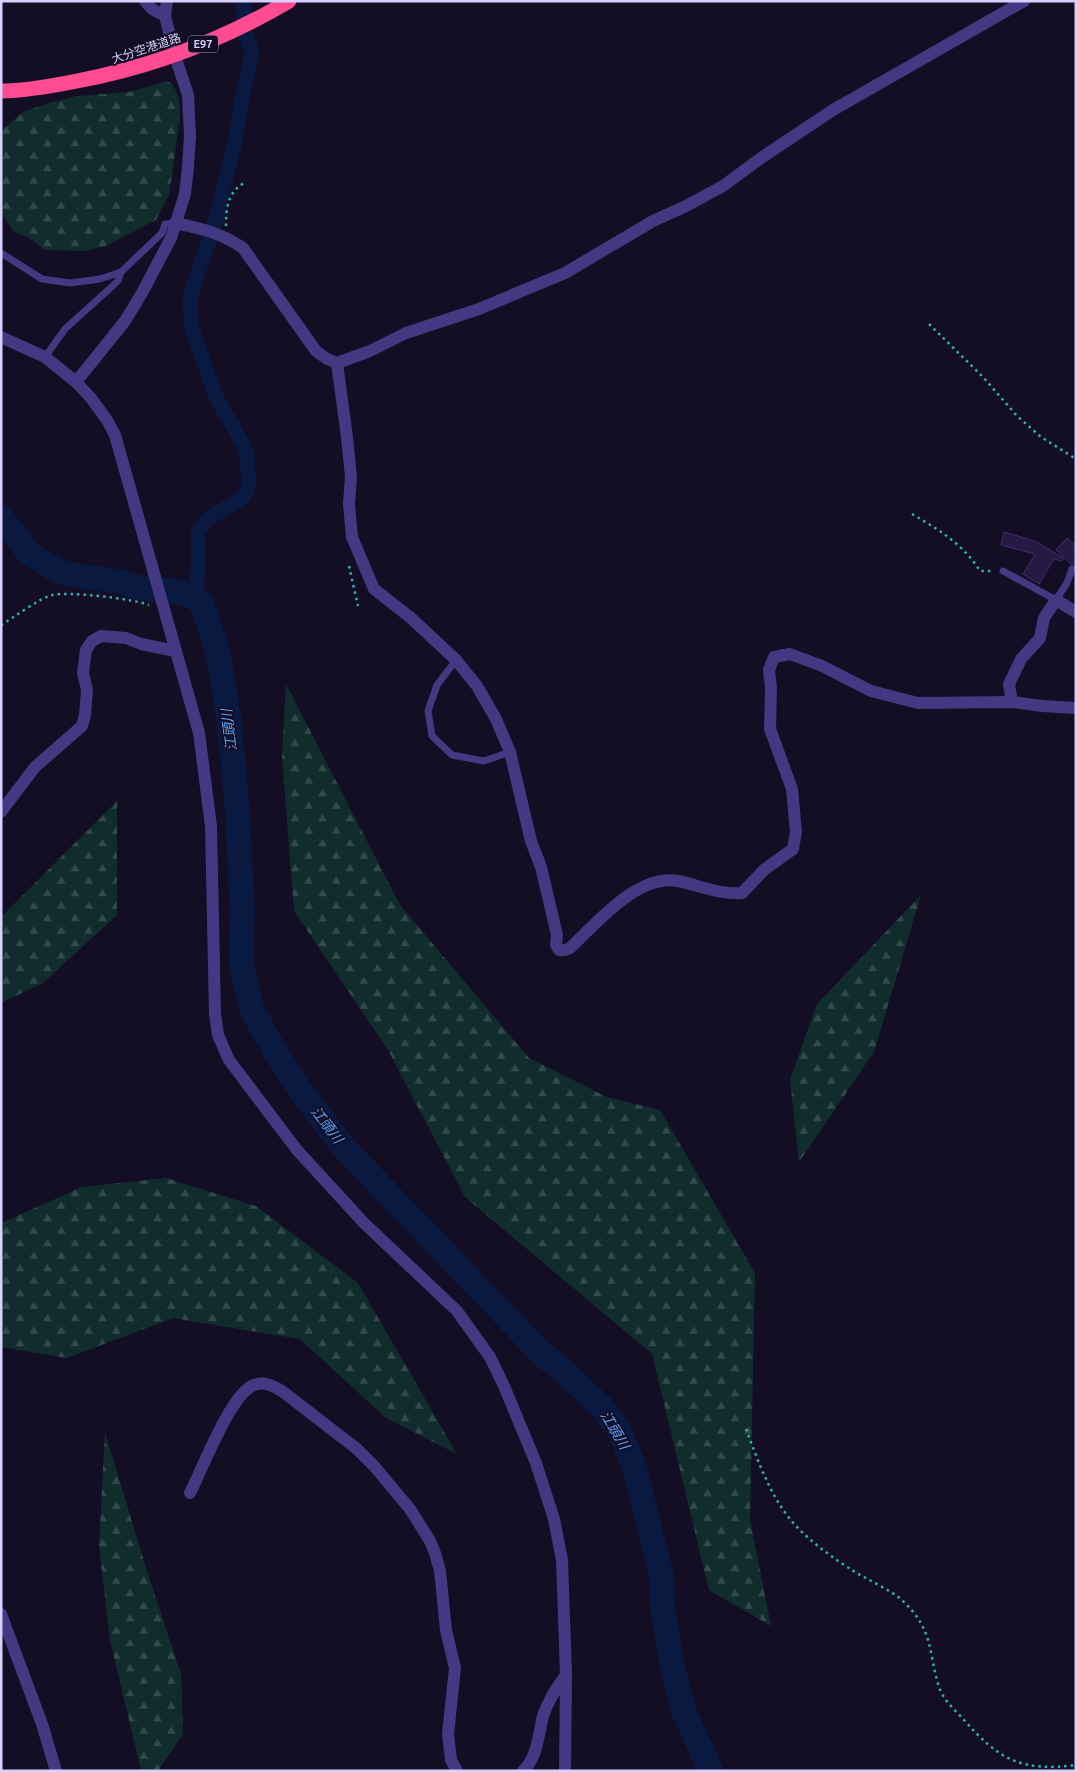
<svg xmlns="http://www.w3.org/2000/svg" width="1077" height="1772" viewBox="0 0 1077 1772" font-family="Ubuntu,'Noto Sans JP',sans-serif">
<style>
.forest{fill:url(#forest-firs)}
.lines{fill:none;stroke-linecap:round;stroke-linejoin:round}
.canal{stroke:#091940;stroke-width:15}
.river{stroke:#091940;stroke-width:25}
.building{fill:#261a44;stroke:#3f2c70}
.path{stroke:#2eb2b5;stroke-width:2.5;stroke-dasharray:2.5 4;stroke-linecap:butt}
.lane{stroke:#423982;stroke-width:7}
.street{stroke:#423982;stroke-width:12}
.highway{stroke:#ff4b92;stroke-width:15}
.labels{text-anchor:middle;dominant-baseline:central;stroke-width:4;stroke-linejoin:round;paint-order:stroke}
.shield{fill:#130e23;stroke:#9e96bd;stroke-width:1}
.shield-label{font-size:11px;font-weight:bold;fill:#d9d0ff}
.street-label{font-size:12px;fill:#d9d0ff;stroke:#130e23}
.water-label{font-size:14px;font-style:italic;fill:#5ea7ff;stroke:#130e23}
</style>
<defs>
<pattern id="forest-firs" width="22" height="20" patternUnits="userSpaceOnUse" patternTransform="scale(1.25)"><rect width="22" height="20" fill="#112c2d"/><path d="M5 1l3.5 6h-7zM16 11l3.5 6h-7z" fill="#334a4c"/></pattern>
</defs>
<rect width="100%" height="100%" fill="#130e23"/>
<g class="forest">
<polygon points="167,81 173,85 179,97 180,118 169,195 156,220 106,246 84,251 45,250 28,237 14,232 1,213 1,131 23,112 49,103 77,96 129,92"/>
<polygon points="286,684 400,905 529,1058 607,1097 660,1110 755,1273 750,1519 771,1626 709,1590 652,1354 465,1197 388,1050 294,911 282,756"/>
<polygon points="117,801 117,915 43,983 1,1003 1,917"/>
<polygon points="921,895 874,1052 799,1162 790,1080 817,1004"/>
<polygon points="166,1178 256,1206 358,1283 457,1454 386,1418 300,1339 173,1318 67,1358 1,1347 1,1223 82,1187"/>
<polygon points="105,1432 146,1568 181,1674 183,1734 158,1771 141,1771 110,1640 99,1546"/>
</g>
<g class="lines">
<polyline class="canal" points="196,598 198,564 198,532 208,518 237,502 244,496 249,484 247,456 243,444 216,397 191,325 190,297 216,219 235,142 242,98 252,52 243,28 244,1"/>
<polyline class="river" points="1,517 30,554 51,567 67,574 122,582 137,587 173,591 196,598 202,604 216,646 221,670 229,721 237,804 242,906 241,963 252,1010 275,1051 300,1090 347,1151 546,1358 549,1358 603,1408 620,1432 634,1466 661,1574 663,1611 673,1670 684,1712 711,1771"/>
</g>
<g class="building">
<polygon points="1004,532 1035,541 1063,558 1062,561 1054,559 1039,584 1023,574 1035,554 1001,545"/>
<polygon points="1067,538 1076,546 1076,565 1071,564 1056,550"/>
</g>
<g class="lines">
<g class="path">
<path d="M226,226C226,208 228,192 244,183"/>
<polyline points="929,324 983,377 1017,416 1041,437 1076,459"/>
<path d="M912,514C938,529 964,545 980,571H994"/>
<polyline points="349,566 358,606"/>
<path d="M1,625C13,618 40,598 52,595C68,591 134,599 149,605"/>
<path d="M746,1429C759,1463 771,1499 796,1526C812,1543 833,1558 852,1570C867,1580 892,1590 904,1602C934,1631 928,1652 939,1687C943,1700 956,1711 964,1720C999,1760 1022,1772 1076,1765"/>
</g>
<g class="lane">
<polyline points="1,253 42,279 70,283 100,279 121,272 162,233 165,224 175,223"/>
<polyline points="45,357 65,329 118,281 121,272"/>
<polyline points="1003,571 1056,600 1067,583 1072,569"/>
<polyline points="456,660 437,685 428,711 432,736 452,755 484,761 510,752"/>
</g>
<g class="street">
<polyline points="145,1 152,9 165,16"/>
<path d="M175,223C202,229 219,232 243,248L316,351L327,359L337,363L370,351L406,333L479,309L565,273L653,221L686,206L723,186L761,158L833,110L1024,1"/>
<polyline points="1,337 45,357 76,382 91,398 107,420 115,435 199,733 211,826 215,1014 218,1035 229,1060 297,1150 364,1223 457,1311 490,1357 504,1386 536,1463 554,1519 562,1560 566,1675 565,1771"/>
<path d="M337,363L347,437L351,477L349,504L352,537L374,589L411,618L456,660L477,686L496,719L510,752L531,841L541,867L557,935L556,945L559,950H565L570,948C597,923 637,874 678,881C698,885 721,895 742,893L765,869L793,849L796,832L792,789L770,729L771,688L769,670L774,657L790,654L822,666L871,691L918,703L1012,702L1042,706L1076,708"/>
<polyline points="76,382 125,321 142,293 171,238 185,194 188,167 190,136 188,95 175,56 165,16 167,1"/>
<polyline points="1012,702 1009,684 1021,659 1040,638 1044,618 1056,600 1076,612"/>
<polyline points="1,812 35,767 82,726 85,715 87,690 83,673 86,650 92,641 101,636 126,638 141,644 175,651"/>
<path d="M190,1493C202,1470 231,1393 254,1385C265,1381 273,1386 282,1391L357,1449L374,1466L410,1509L430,1541L435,1553L440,1571L446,1630L455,1668L448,1734L451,1760L457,1771"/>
<polyline points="1,1614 42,1724 56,1771"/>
<path d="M523,1771C538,1756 538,1736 543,1716C548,1701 556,1688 566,1675"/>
</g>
<path class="highway" d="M1,91C26,91 52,86 77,81C152,67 223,40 289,1"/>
</g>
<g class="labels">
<rect class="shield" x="188" y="35.5" width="30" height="17" rx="4"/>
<g class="shield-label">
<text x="203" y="44">E97</text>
</g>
<g class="street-label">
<text transform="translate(146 48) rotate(-18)">大分空港道路</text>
</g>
<g class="water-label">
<text transform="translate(229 730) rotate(-97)">江頭川</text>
<text transform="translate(327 1125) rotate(52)">江頭川</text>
<text transform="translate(615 1430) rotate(59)">江頭川</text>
</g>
</g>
<rect width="1077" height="1772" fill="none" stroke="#d9d0ff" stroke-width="5"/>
</svg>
